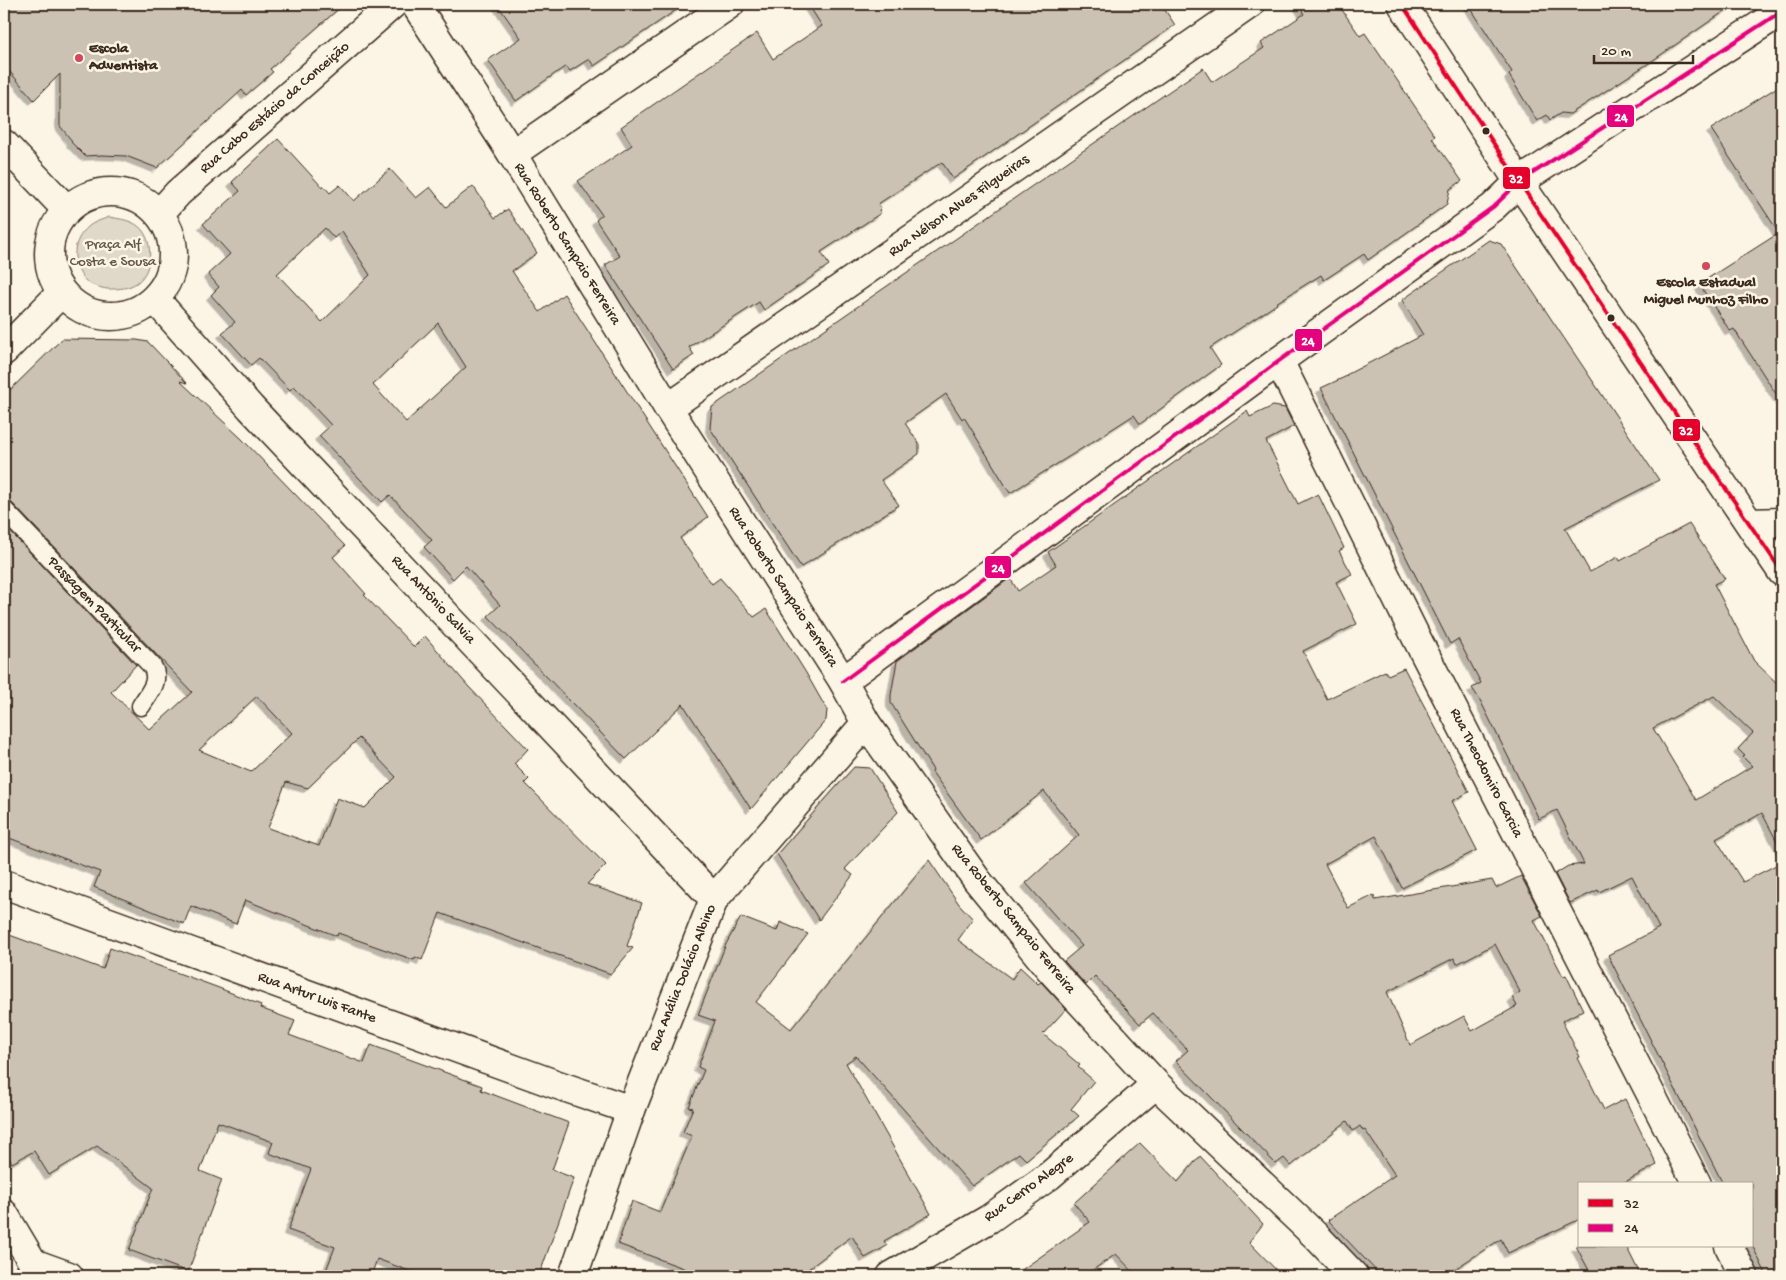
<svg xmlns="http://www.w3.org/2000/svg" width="1786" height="1280" viewBox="0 0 1786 1280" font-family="'Gochi Hand',sans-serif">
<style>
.green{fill:#e0d8c8;stroke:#8e8173}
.building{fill:#ccc2b3;stroke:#3b2a1e;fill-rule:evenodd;filter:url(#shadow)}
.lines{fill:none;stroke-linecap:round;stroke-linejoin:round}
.lane-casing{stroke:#3b2a1e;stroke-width:21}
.street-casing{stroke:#3b2a1e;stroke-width:31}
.secondary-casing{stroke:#3b2a1e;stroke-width:31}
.lane{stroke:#fcf5e5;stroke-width:18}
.street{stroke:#fcf5e5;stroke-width:28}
.secondary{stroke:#fcf5e5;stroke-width:28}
.bus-1-casing{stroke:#fcf5e5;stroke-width:8}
.bus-2-casing{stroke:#fcf5e5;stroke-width:8}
.bus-1{stroke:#e4002b;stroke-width:4}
.bus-2{stroke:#e5007d;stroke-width:4}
.poi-dot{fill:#d1495b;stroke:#fcf5e5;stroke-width:2}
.bus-dot{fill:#3b2a1e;stroke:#fcf5e5;stroke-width:2}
.labels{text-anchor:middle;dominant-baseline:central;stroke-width:5;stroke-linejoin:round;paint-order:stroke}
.poi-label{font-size:15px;font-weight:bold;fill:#3b2a1e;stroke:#fcf5e5;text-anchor:start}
.street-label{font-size:15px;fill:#3b2a1e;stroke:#fcf5e5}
.park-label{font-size:15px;fill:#645648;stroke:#fcf5e5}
.line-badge{stroke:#fcf5e5;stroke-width:2}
.badge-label{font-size:14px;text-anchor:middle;font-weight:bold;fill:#fff}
</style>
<defs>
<filter id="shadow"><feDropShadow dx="-4.5" dy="4.5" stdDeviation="0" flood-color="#0004"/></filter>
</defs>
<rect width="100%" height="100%" fill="#fcf5e5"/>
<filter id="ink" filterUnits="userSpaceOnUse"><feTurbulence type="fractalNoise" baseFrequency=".02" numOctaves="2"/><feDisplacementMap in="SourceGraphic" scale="10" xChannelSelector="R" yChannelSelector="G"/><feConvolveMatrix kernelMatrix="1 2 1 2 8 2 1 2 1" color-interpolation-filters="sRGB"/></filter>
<g filter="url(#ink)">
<path class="green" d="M109,217C120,219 135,220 143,231C154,246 152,276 133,285C125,289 116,289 107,289C100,288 87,284 83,278C71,261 72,241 88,227C93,222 102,220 109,217Z"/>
<g class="building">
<polygon points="4,4 344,4 270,69 273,72 246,95 242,90 157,168 126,156 102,155 85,156 71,142 72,141 60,126 60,74 34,100 4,65"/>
<polygon points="497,4 685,4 594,66 589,59 570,71 566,66 516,101 488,60 521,38"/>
<polygon points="808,4 1161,4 1175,25 953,179 942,162 878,204 881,208 879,210 881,213 821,252 829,265 764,310 759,302 689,347 694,355 673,369 605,265 620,256 596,220 602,215 578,181 632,145 621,127 757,33 773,59 822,26"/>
<polygon points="1298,4 1338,4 1360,36 1365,33 1435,136 1432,138 1462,181 1450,189 1447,204 1368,260 1364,254 1324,280 1321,275 1276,303 1277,304 1210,348 1221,365 1140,424 1134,415 1078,451 1010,493 964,417 962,419 946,394 905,423 919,444 919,454 881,480 899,505 801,567 710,428 712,407 1203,68 1212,82 1264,48 1261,43 1304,14"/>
<polygon points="1468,4 1735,4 1649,63 1570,114 1561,113 1550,120 1547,115 1537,121 1509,75 1512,72"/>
<polygon points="1782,84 1782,403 1734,329 1730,331 1699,284 1779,233 1711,129"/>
<path d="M278,139L322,187L324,186L330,193L340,185L354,201L390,169L416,198L430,187L446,207L473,186L495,218L508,209L537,253L512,271L540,312L564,294L708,517L680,538L712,584L720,578L754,617L766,609L806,673L827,710L826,720L751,809L683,704L626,759L488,616L500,605L466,566L453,579L424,547L432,540L390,495L382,502L319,436L331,425L294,386L290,390L259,358L251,365L222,333L235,322L211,295L219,287L208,274L230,254L203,224L240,191L232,182ZM325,228L334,238L342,231L370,275L322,322L277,274ZM438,323L466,367L406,422L373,385Z"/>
<path d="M1489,240L1501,244L1659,480L1565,528L1590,572L1618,557L1620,561L1689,524L1725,579L1714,584L1754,661L1782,688V851L1762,813L1716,839L1743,882L1782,862V1276H1767L1752,1245V1184H1723L1608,955L1659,928L1632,876L1599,892L1598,890L1570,903L1555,874L1568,866L1584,864L1557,810L1539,819L1480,700L1472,688L1481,683L1458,639L1450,644L1321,388L1347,376L1346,375L1423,335L1402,300ZM1714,696L1753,733L1738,749L1745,756L1743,757L1752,766L1696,800L1653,728Z"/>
<path d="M62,339L137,340L148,342L187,383L180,381L242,439L345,546L333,557L366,594L364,595L414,647L425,636L468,686L528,749L514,764L529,779L525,783L606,865L587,884L642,903L627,946L633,948L611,974L440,913L422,960L415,957L414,960L338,933L337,936L245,900L236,924L191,906L184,924L94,887L100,872L4,836V525L136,665L111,692L150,730L192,692L12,503L4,500V396ZM257,696L292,733L251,772L199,750ZM359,738L396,777L365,808L337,798L319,846L268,828L286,782L308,788Z"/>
<path d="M1273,406L1285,408L1294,426L1266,441L1298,504L1318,494L1344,548L1339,551L1352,574L1336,582L1357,624L1303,651L1327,699L1385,671L1388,675L1404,668L1428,713L1469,792L1452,801L1477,850L1402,888L1376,836L1325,864L1348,908L1374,895L1375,900L1492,880L1496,888L1521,876L1542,916L1534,920L1563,976L1566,975L1583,1010L1562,1021L1580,1057L1578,1058L1604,1110L1625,1099L1657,1165L1621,1184H1580V1219L1508,1253L1501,1239L1444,1276H1381L1328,1220L1395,1175L1365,1130L1363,1131L1360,1126L1353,1131L1347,1121L1291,1166L1284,1158L1276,1164L1176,1061L1188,1050L1153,1013L1140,1024L1095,976L1086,985L1064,961L1082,946L1026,883L1079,835L1044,791L981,840L932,772L933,770L891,703V695L897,661L1010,578L1018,591L1056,565L1048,552L1247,411L1250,417ZM1495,944L1520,992L1512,997L1517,1006L1472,1031L1464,1016L1410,1045L1387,992L1454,958L1457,964Z"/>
<polygon points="854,767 870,768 898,812 845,869 853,875 819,920 777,854"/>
<polygon points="929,860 959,904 973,919 958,940 1012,979 1020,967 1038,984 1041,982 1066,1009 1043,1034 1080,1065 1078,1067 1094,1081 1071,1109 1079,1116 1026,1160 1019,1153 972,1186 856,1056 846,1063 931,1214 884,1241 887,1246 865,1258 852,1236 799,1276 705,1276 618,1244 632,1201 660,1212 692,1136 683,1132 693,1108 689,1107 704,1070 698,1067 715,1021 698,1015 726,944 741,917 777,931 780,922 808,934 756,1002 791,1029"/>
<polygon points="4,933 103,969 110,948 219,988 261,1005 260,1008 295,1021 289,1035 364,1063 371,1045 482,1086 481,1090 569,1123 552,1170 574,1178 539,1276 423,1276 377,1259 371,1276 324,1276 335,1247 288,1230 311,1169 269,1153 273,1142 218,1122 200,1171 222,1180 188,1272 129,1250 153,1188 97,1146 49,1175 34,1151 12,1163 4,1149"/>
<polygon points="1140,1143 1178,1182 1200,1156 1263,1224 1249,1242 1282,1276 1137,1276 1116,1254 1084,1276 1013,1276 1090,1222 1074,1203"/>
<polygon points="1576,1246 1626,1246 1641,1276 1592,1276"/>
</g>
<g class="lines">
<g class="lane-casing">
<path id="lane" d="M4,510L152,666C161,681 149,693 141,706"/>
</g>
<g class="street-casing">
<g id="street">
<polyline points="415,4 512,154 668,408 843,681 866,723 977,880 1049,968 1156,1084 1318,1238 1354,1276"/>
<polyline points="4,144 67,210"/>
<polyline points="512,154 730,4"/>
<circle cx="111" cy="254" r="62"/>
<polyline points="159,214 178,193 393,4"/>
<polyline points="155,299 251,408 714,899"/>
<polyline points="4,351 61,293"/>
<polyline points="1279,361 1416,637 1697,1184"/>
<polyline points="668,408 1250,4"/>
<polyline points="1750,523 1782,522"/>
<polyline points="843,681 1279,361 1493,207 1519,182 1782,11"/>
<polyline points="4,884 555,1084 631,1110"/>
<polyline points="4,1214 33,1263 37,1276"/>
<polyline points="1729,1246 1744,1276"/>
<polyline points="33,1263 69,1276"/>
<polyline points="573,1276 631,1110 714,899 866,723"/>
<polyline points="891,1276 989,1219 1049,1176 1156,1084"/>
</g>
</g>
<g class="secondary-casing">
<polyline id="secondary" points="1402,4 1519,182 1782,572"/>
</g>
<use href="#lane" class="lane"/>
<use href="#street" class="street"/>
<use href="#secondary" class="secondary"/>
<g class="bus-1-casing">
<polyline id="bus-1" points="1402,4 1519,182 1782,572"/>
</g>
<g class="bus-2-casing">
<polyline id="bus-2" points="843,681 1279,361 1493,207 1519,182 1782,11"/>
</g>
<use href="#bus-1" class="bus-1"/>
<use href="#bus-2" class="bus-2"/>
</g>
</g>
<g class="poi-dot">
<circle cx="79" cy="58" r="5"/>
<circle cx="1706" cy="266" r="5"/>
</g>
<g class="bus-dot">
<circle cx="1486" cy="131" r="4.5"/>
<circle cx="1611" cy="318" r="4.5"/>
</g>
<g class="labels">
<g class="poi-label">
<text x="89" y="49">Escola<tspan x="89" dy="17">Adventista</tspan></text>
<text x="1706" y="283" text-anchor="middle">Escola Estadual<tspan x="1706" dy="17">Miguel Munhoz Filho</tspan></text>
</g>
<g class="street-label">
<text transform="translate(275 108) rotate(-41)">Rua Cabo Estácio da Conceição</text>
<text transform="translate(959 206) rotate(-35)">Rua Nélson Alves Filgueiras</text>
<text transform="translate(567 244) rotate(58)">Rua Roberto Sampaio Ferreira</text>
<text transform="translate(783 587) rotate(57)">Rua Roberto Sampaio Ferreira</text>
<text transform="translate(433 600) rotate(47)">Rua Antônio Salvia</text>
<text transform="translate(94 605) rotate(46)">Passagem Particular</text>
<text transform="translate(1486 773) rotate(63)">Rua Theodomiro Garcia</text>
<text transform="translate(1013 919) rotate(51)">Rua Roberto Sampaio Ferreira</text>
<text transform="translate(683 978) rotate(-68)">Rua Anália Dolácio Albino</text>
<text transform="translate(317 998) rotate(20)">Rua Artur Luis Fante</text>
<text transform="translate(1029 1188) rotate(-36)">Rua Cerro Alegre</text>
</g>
<g class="park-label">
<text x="113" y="245">Praça Alf<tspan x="113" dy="17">Costa e Sousa</tspan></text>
</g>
</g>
<g class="line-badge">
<rect x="1606" y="104" width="29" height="24" rx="5" fill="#e5007d"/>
<rect x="1502" y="166" width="29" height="24" rx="5" fill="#e4002b"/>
<rect x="1294" y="328" width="29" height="24" rx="5" fill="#e5007d"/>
<rect x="1672" y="418" width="29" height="24" rx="5" fill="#e4002b"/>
<rect x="984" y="555" width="28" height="24" rx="5" fill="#e5007d"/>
</g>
<g class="badge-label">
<text x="1621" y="121">24</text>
<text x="1516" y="183">32</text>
<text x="1308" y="345">24</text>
<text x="1686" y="435">32</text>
<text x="998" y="572">24</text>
</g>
<rect width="1786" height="1280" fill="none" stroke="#fcf5e5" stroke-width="20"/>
<rect x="10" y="10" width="1766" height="1260" fill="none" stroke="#3b2a1e" stroke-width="2" filter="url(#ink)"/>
<rect x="1578" y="1182" width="175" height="65" fill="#fcf5e5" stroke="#afa495"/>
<rect x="1588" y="1199" width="25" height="8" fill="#e4002b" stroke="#afa495"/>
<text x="1624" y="1208" font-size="15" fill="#3b2a1e">32</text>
<rect x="1588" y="1224" width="25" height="8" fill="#e5007d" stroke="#afa495"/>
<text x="1624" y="1232" font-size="15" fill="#3b2a1e">24</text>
<path d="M1594 55v8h99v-8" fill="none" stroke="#3b2a1e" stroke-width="2.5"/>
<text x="1601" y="55" font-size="15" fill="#3b2a1e" stroke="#fcf5e5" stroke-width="4" paint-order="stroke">20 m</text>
</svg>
